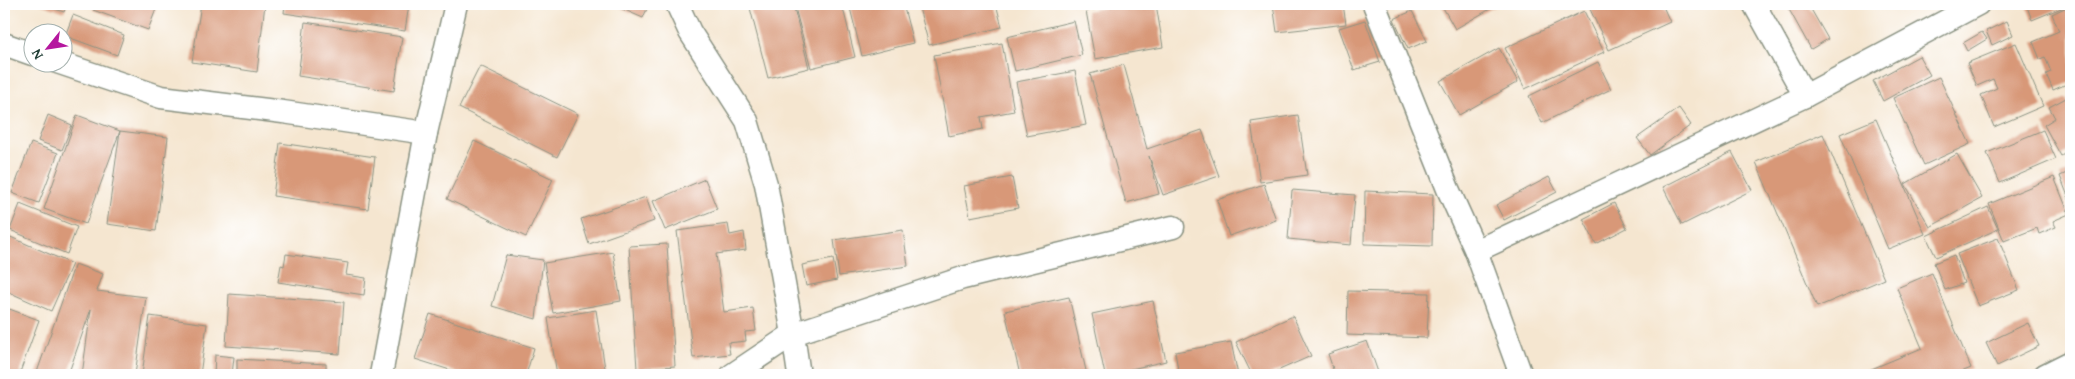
<svg xmlns="http://www.w3.org/2000/svg" width="2075" height="379" viewBox="0 0 2075 379" font-family="'Gentium Book Plus',serif">
<style>
.building{fill:#d89878}
.lines{fill:none;stroke-linecap:round;stroke-linejoin:round}
.street-casing{stroke:#8a9282;stroke-width:25}
.street{stroke:#fff;stroke-width:22}
</style>
<rect width="100%" height="100%" fill="#fff"/>
<filter id="ink" filterUnits="userSpaceOnUse"><feTurbulence type="fractalNoise" baseFrequency=".02" numOctaves="2"/><feDisplacementMap in="SourceGraphic" scale="10" xChannelSelector="R" yChannelSelector="G"/><feConvolveMatrix kernelMatrix="1 2 1 2 8 2 1 2 1" color-interpolation-filters="sRGB"/></filter>
<filter id="wash" filterUnits="userSpaceOnUse"><feTurbulence type="fractalNoise" baseFrequency=".0096" numOctaves="4" result="noise"/><feDisplacementMap in="SourceGraphic" scale="20" xChannelSelector="R" yChannelSelector="G"/><feGaussianBlur stdDeviation="1.12" result="paint"/><feColorMatrix in="noise" values="0 0 0 0 0 0 0 0 0 0 0 0 0 0 0 0 0 1.4 0 .05"/><feComposite in="paint" operator="in"/></filter>
<g filter="url(#wash)">
<rect width="100%" height="100%" fill="#f5e6d0"/>
<g id="blocks">
<g class="building">
<polygon points="40,4 67,4 64,12"/>
<polygon points="95,4 158,4 148,30 93,10"/>
<polygon points="201,4 265,4 257,72 192,62"/>
<polygon points="285,4 409,4 405,31 284,13"/>
<polygon points="611,4 649,4 643,18"/>
<polygon points="749,4 793,4 809,68 768,78"/>
<polygon points="794,4 842,4 855,57 811,68"/>
<polygon points="849,4 903,4 913,43 862,56"/>
<polygon points="918,4 996,4 1002,27 929,45"/>
<polygon points="1127,4 1156,4 1163,47 1095,59 1086,11"/>
<polygon points="1273,4 1343,4 1346,24 1277,32"/>
<polygon points="1441,4 1499,4 1455,29"/>
<polygon points="1595,4 1662,4 1670,22 1609,50 1589,7"/>
<polygon points="1786,4 1808,4 1828,39 1811,49"/>
<polygon points="2026,4 2071,4 2032,20"/>
<polygon points="2071,5 2071,82 2053,90 2046,74 2051,72 2045,57 2040,59 2033,42 2059,31 2052,14"/>
<polygon points="1412,11 1427,41 1408,49 1394,19"/>
<polygon points="1584,11 1604,52 1525,89 1505,48"/>
<polygon points="73,15 124,35 117,55 65,36"/>
<polygon points="1365,20 1380,62 1354,70 1339,28"/>
<polygon points="1074,21 1082,55 1015,71 1007,37"/>
<polygon points="2007,21 2013,35 1992,45 1986,31"/>
<polygon points="305,22 402,37 394,91 298,76"/>
<polygon points="1982,32 1987,39 1967,51 1963,43"/>
<polygon points="1002,43 1014,111 981,117 983,129 949,136 934,55"/>
<polygon points="2016,43 2043,106 1994,127 1981,95 1997,88 1993,79 1977,86 1967,63"/>
<polygon points="1499,48 1518,82 1459,115 1440,81"/>
<polygon points="1919,56 1930,75 1883,101 1873,81"/>
<polygon points="1598,62 1611,89 1542,123 1529,96"/>
<polygon points="1124,65 1147,149 1202,130 1219,176 1163,195 1149,156 1159,194 1126,203 1090,74"/>
<polygon points="480,66 578,114 557,157 459,108"/>
<polygon points="1075,71 1086,125 1027,136 1016,82"/>
<polygon points="1939,77 1970,144 1924,165 1893,98"/>
<polygon points="2066,98 2071,107 2071,150 2061,156 2044,125 2055,118 2049,107"/>
<polygon points="1679,108 1691,125 1650,155 1637,138"/>
<polygon points="48,115 72,125 62,150 38,141"/>
<polygon points="77,115 120,131 86,224 44,209"/>
<polygon points="1298,115 1307,175 1260,182 1251,122"/>
<polygon points="1876,119 1925,234 1888,249 1840,134"/>
<polygon points="2043,130 2056,159 2000,183 1987,153"/>
<polygon points="120,131 168,137 156,231 107,224"/>
<polygon points="1823,134 1884,279 1817,307 1756,162"/>
<polygon points="474,141 553,179 526,237 447,199"/>
<polygon points="31,143 58,153 39,203 12,193"/>
<polygon points="280,143 375,157 368,209 273,196"/>
<polygon points="1732,152 1752,190 1682,225 1663,187"/>
<polygon points="1957,154 1982,198 1930,227 1905,184"/>
<polygon points="2071,171 2071,204 2060,176"/>
<polygon points="1012,177 1018,208 970,217 964,186"/>
<polygon points="1549,177 1557,192 1504,220 1496,205"/>
<polygon points="2054,177 2069,214 2053,221 2056,227 2039,234 2037,228 2004,241 1989,204"/>
<polygon points="705,179 717,209 665,230 653,201"/>
<polygon points="1264,184 1276,220 1229,236 1217,200"/>
<polygon points="1292,190 1355,195 1351,245 1288,239"/>
<polygon points="1365,191 1433,194 1432,246 1364,244"/>
<polygon points="646,197 654,221 589,244 581,219"/>
<polygon points="1614,203 1627,228 1596,244 1583,219"/>
<polygon points="20,204 77,227 67,254 10,230"/>
<polygon points="1988,207 1998,229 1936,257 1926,236"/>
<polygon points="728,224 730,235 744,232 746,250 716,254 724,312 753,308 756,331 745,332 746,341 728,343 730,354 693,358 677,231"/>
<polygon points="903,230 908,266 839,276 834,240"/>
<polygon points="6,235 72,264 51,311 4,290 4,240"/>
<polygon points="1998,238 2019,290 1978,306 1957,254"/>
<polygon points="667,244 675,366 637,369 629,246"/>
<polygon points="613,252 621,301 553,313 544,263"/>
<polygon points="286,254 348,263 346,275 366,278 364,295 278,282 281,265 284,266"/>
<polygon points="506,255 543,260 536,319 492,306"/>
<polygon points="1954,255 1964,283 1945,290 1934,263"/>
<polygon points="833,259 837,280 806,286 802,265"/>
<polygon points="75,264 103,274 97,291 146,297 135,375 82,375 91,309 68,375 36,375"/>
<polygon points="1932,273 1971,368 1954,375 1857,375 1922,348 1897,288"/>
<polygon points="1348,291 1429,293 1427,338 1347,335"/>
<polygon points="229,294 344,302 340,354 226,346"/>
<polygon points="1069,297 1087,375 1020,375 1005,311"/>
<polygon points="1153,301 1166,361 1105,375 1092,314"/>
<polygon points="4,307 39,320 19,375 4,375"/>
<polygon points="596,310 606,375 557,375 548,318"/>
<polygon points="430,314 534,348 526,375 466,375 415,359"/>
<polygon points="150,316 207,324 200,375 142,375"/>
<polygon points="1293,316 1311,356 1268,375 1252,375 1236,342"/>
<polygon points="2028,323 2039,346 1997,366 1986,343"/>
<polygon points="1367,341 1379,375 1335,375 1328,354"/>
<polygon points="1231,342 1238,375 1179,375 1175,352"/>
<polygon points="215,355 234,357 232,375 214,375"/>
<polygon points="237,359 326,364 326,375 237,375"/>
</g>
</g>
</g>
<g filter="url(#ink)">
<use href="#blocks" fill-opacity="0" stroke="#8a9282" stroke-width="1"/>
<g class="lines">
<g class="street-casing">
<g id="street">
<polyline points="677,4 690,32 747,121 766,184 793,334 799,375"/>
<polyline points="1374,4 1448,189 1476,251 1521,375"/>
<polyline points="1754,4 1805,96"/>
<polyline points="4,44 32,54"/>
<polyline points="57,62 161,97 283,112 426,133"/>
<polyline points="1476,251 1805,96 1978,4"/>
<polyline points="381,375 426,133 456,4"/>
<polyline points="732,375 793,334 963,278 1173,227"/>
<polyline points="2045,375 2071,362"/>
</g>
</g>
<use href="#street" class="street"/>
</g>
</g>
<rect width="2075" height="379" fill="none" stroke="#fff" stroke-width="20"/>
<g transform="translate(48 48) rotate(240)"><circle r="24" fill="#ffffff" stroke="#a5b1ae"/>
<path d="M0-4L9 19L0 12L-9 19Z" fill="#b5179e"/>
<text y="-8" font-size="14" font-weight="bold" text-anchor="middle" fill="#1f3d34">N</text>
</g>
</svg>
